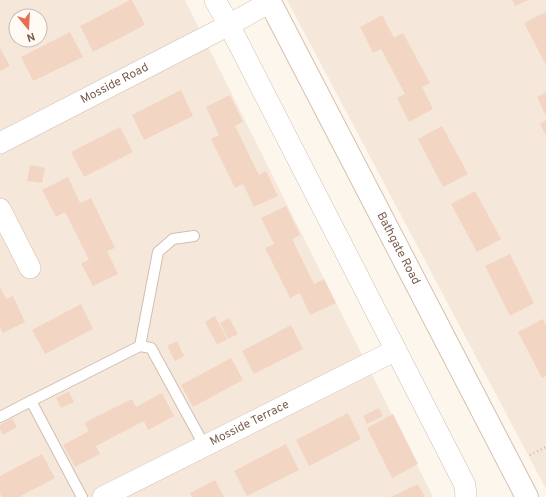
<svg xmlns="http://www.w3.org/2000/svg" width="546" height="497" viewBox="0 0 546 497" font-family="Overpass,sans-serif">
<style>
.residential{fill:#f5e8da;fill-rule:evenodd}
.building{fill:#f3d5c3}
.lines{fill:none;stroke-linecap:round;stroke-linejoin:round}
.lane-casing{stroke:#d1beb0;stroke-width:12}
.street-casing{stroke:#d1beb0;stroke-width:22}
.secondary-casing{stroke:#d6c0b0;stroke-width:24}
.path{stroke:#d9b8a5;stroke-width:2.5;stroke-dasharray:1 3;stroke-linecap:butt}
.lane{stroke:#fff;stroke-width:10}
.street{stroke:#fff;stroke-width:21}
.secondary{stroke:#fff;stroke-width:22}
.labels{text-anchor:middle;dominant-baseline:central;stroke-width:4;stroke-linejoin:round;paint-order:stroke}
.street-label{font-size:12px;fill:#7a5c4d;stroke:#fffaf3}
</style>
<rect width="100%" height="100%" fill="#fdf6ec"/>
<g class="residential">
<path d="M0,0H185L433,497H0ZM16,16H40V40H16Z"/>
<polygon points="287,0 546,0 546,489"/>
</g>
<g class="building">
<polygon points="130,0 132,0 145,25 93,52 80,26"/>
<polygon points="512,0 528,0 515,6"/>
<polygon points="546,12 546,65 524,23"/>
<polygon points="382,15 394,38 403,33 430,83 422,87 433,109 409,122 397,98 405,94 381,49 373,53 360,27"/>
<polygon points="70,32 83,57 33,81 21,57"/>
<polygon points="0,48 10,66 0,71"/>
<polygon points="181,90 193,116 144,140 132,115"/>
<polygon points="546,92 546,116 537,97"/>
<polygon points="230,95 243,122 235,126 259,175 266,171 278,196 254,207 243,184 235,188 211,139 219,135 206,107"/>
<polygon points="546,120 546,136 540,124"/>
<polygon points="442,126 468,174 443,187 418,139"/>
<polygon points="120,127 133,152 84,177 71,152"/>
<polygon points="30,165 45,168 42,183 27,181"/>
<polygon points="68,177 80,203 91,198 115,248 107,251 118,274 93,286 81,263 89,260 65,212 56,217 42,190"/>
<polygon points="475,191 501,239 477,252 451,204"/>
<polygon points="286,206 300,235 292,239 314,284 324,279 336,303 310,315 300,293 290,298 265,248 274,244 261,218"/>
<polygon points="510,254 534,303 510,316 485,266"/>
<polygon points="0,287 6,299 13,296 25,322 3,333 0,327"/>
<polygon points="81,304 93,329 45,354 32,330"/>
<polygon points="215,316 227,339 217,345 205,322"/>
<polygon points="229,318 238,334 228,339 220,323"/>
<polygon points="543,319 546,325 546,376 542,378 518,332"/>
<polygon points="291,325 303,349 254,374 242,351"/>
<polygon points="177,341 184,356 175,361 167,346"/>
<polygon points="231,358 243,380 193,407 181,385"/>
<polygon points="69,391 74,402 61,408 56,398"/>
<polygon points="162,393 174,416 148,430 144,421 96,446 100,454 75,467 63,445 89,431 84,423 132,399 136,407"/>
<polygon points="379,408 383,416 367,424 363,416"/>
<polygon points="348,413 361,439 309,466 296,440"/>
<polygon points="393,414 418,464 392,478 367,428"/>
<polygon points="12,418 17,427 3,435 0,429 0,425"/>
<polygon points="286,444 299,470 247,496 234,471"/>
<polygon points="42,454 55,478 19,497 2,497 0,494 0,476"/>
<polygon points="215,480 224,497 192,497 190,493"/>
<polygon points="418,484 425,497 391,497"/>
</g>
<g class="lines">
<g class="lane-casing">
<g id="lane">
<polyline points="140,346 158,252 173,239 194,236"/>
<polyline points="0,417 31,401"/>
<polyline points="82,497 31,401 140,346 151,348 204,445"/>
</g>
</g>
<g class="street-casing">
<g id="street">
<polyline points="215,0 229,25 465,485 466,497"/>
<path id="s1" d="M0,143L229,25L270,2"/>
<polyline points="0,209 30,268"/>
<path id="s2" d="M103,497L396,350"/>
</g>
</g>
<g class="secondary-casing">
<g id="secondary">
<path id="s3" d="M269,0L527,497"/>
</g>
</g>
<polyline class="path" points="530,455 546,447"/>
<use href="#lane" class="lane"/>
<use href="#street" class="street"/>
<use href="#secondary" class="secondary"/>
</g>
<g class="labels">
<g class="street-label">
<text stroke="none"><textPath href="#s1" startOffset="129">Mosside Road</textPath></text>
<text stroke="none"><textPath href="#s3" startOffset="280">Bathgate Road</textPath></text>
<text stroke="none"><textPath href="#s2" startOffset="164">Mosside Terrace</textPath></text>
</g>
</g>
<g transform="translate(28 28) rotate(162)"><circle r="19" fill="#fffaf3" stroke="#cabbb1"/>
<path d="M0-3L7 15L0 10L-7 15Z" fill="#e76f51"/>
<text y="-6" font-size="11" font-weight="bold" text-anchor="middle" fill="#7a5c4d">N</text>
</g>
</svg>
